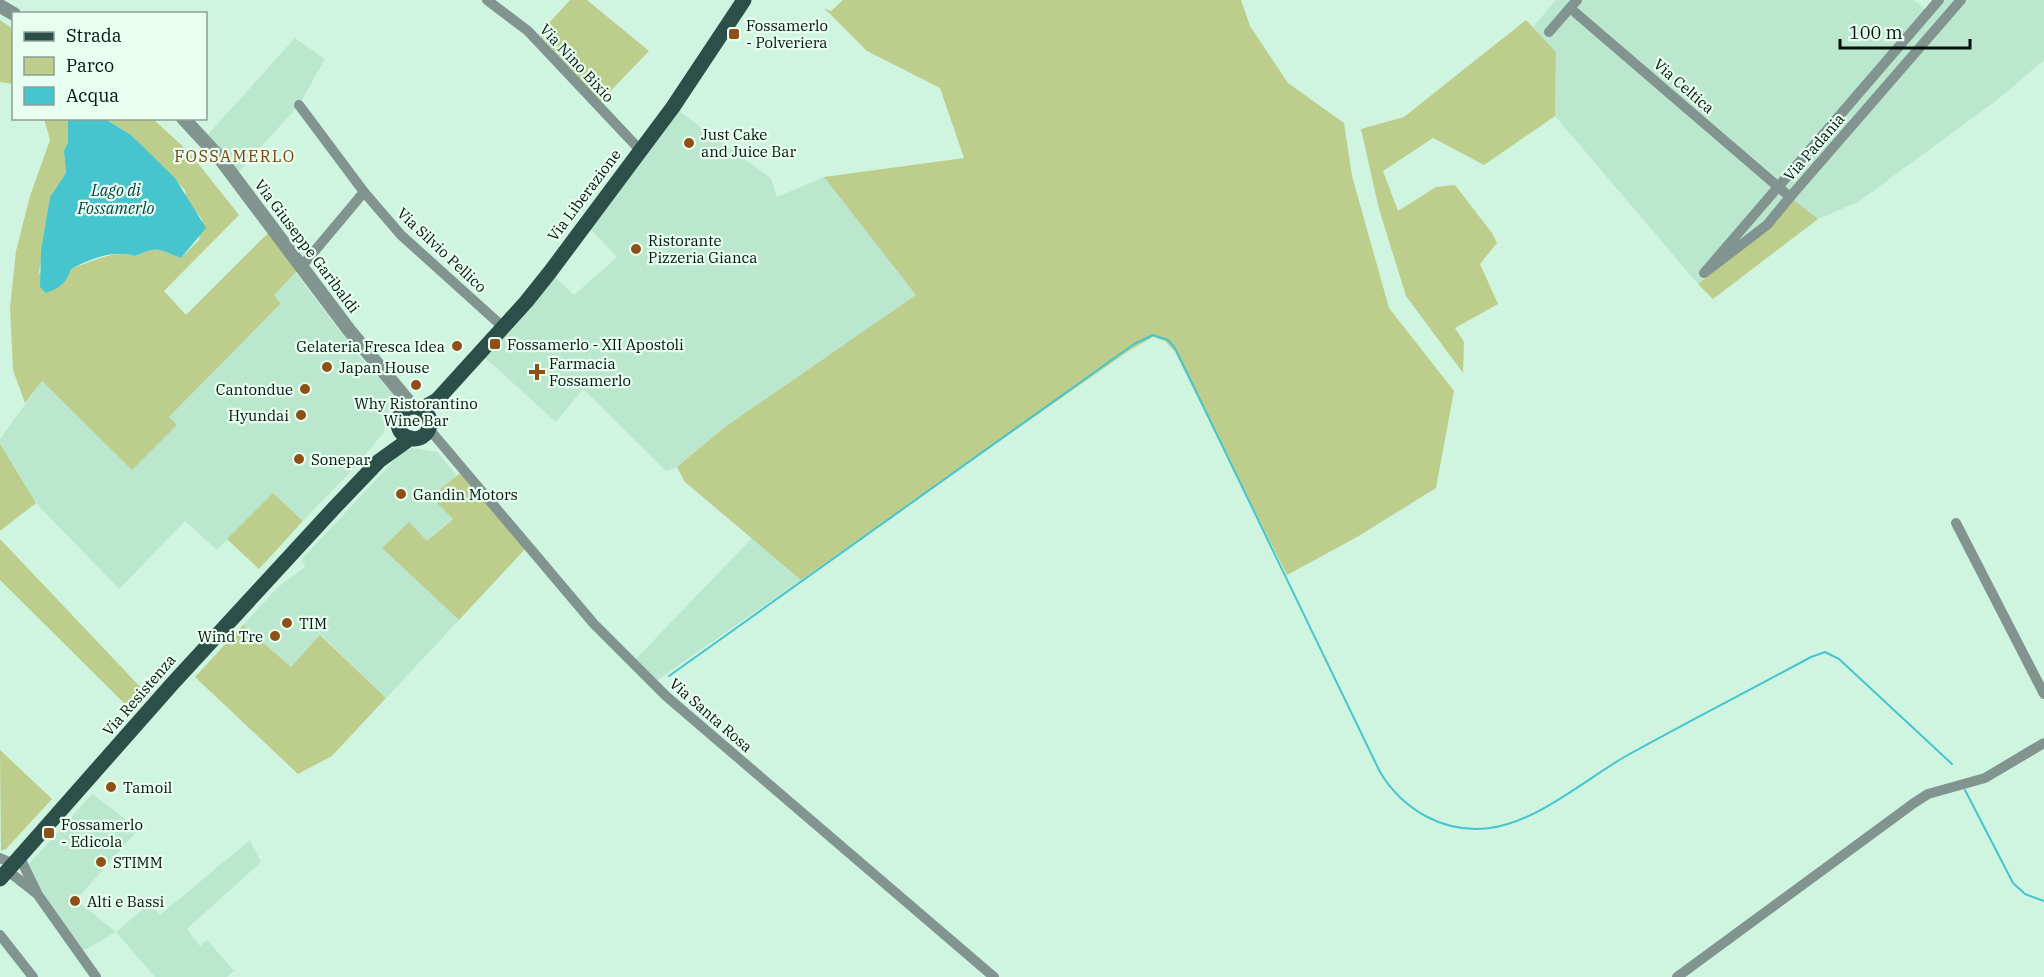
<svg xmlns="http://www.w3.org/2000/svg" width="2044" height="977" viewBox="0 0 2044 977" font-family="'IBM Plex Serif',serif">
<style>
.built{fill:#bbe7cf}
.green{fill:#bdcd8b}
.water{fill:#47c5cf}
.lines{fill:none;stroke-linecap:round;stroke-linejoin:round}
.stream{stroke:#47c5cf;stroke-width:2}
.minor{stroke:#829490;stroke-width:10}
.tertiary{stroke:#829490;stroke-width:14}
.primary{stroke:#2d4f49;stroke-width:15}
.poi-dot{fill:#8f5017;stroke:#e8fef1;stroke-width:2}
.labels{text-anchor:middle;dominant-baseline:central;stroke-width:4.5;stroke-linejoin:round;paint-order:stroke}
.poi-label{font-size:15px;fill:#05110b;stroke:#e8fef1;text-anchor:start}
.street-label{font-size:15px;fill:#05110b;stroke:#e8fef1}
.neighbourhood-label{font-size:16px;letter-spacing:1.5px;fill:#794109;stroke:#e8fef1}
.water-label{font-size:16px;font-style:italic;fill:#054145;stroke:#e8fef1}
</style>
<rect width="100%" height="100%" fill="#cff5e0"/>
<g class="built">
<polygon points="1556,0 1914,0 1929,12 1939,0 2044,0 2044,60 1997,100 1858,202 1818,219 1790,198 1764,232 1698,284 1555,116 1556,52 1533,27"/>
<polygon points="295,38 325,59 299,105 234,177 204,139"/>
<polygon points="673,107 771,178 777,197 824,177 917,295 725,427 678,467 666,471 583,389 556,422 480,353 550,272 574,295 617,257 585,224"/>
<polygon points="296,273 358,355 393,394 384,432 356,466 303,521 273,493 217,550 185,521 119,589 36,503 0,444 0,439 42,381 132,470 176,426 169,417 281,302 274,295"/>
<polygon points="412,448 437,452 457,476 432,497 453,518 427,541 382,548 459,620 386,698 321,635 291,667 243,625 278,587 305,567 302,559 400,454"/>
<polygon points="752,538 801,580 653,683 632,663"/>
<polygon points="92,794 139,829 76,900 116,932 150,903 160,915 250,840 261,862 187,929 200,946 207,940 234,971 227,977 155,977 116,932 79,953 30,874 29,864"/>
</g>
<g class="green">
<polygon points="570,0 587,0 649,51 599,103 539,34"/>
<polygon points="843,0 1241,0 1250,26 1288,83 1344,123 1352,176 1389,308 1454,391 1436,488 1357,537 1287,575 1175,352 1165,341 1153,337 1127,352 801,580 685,482 677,467 725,427 916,295 824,177 964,158 940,88 867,51 824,8 831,11"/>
<polygon points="0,20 13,29 13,84 0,82"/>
<polygon points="1526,20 1556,52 1555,116 1484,165 1433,138 1383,171 1398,211 1436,187 1455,185 1492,233 1497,243 1480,264 1498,304 1455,328 1464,342 1463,373 1406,296 1379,209 1361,129 1404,117"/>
<path d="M44,119H68V142L64,151L66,173L50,197L39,273C49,271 62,272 72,268C93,262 112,249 135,256C159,245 159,250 181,258L199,240L202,219L187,201L185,190L131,135L105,119H153L189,152L239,215L164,291L186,315L273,228L302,266L274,295L281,303L169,417L177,425L132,470L42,381L25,403L13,370L10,308L16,251L30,196L50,140Z"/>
<polygon points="1790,197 1818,219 1713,299 1698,284 1764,232"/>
<polygon points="0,444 36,503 0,531"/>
<polygon points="464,470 527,547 459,620 382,548 409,522 427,541 453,519 431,497"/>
<polygon points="273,493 303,521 259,569 227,539"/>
<polygon points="0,539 146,693 131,710 0,580"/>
<polygon points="243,625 291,667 320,635 386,698 332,756 298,774 195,677"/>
<polygon points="0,750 52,799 6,849 1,851"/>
</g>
<path class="water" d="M68,119H105L131,135L175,178L206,228L181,258C159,250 159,245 135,256C114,249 90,259 71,269C67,282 60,288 46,293L40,287L41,251L50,197L66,173L64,151L68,142Z"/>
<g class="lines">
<g class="stream">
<path d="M669,676L1134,344L1153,335L1168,340L1175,348L1380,772C1403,810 1444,834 1490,828C1537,822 1586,779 1626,756C1687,722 1750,690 1811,657L1825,652L1839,659L1952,764"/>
<polyline points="1965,790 2013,883 2025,894 2044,901"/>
</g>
<g class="minor">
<polyline points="487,0 528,31 641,151"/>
<polyline points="1570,8 1790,197 1961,0"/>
<polyline points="1549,32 1577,0"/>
<polyline points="299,105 364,192 401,235 503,327"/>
<polyline points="1790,197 1767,225 1704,273 1939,0"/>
<polyline points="302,266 364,192"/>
<polyline points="429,429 594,624 666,696 994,977"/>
<polyline points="1956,523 2044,694"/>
<polyline points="0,858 14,864"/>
<polyline points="20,858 38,895 96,977"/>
<polyline points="8,871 36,893"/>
<polyline points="0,935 33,977"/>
<polyline points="1677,977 1914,803 1928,794 1985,778 2044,743"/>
</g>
<g class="tertiary">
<polyline points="0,6 14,14"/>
<polyline points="183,118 219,157 349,330 413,407"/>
</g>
<g class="primary">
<circle cx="414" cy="423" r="16"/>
<polyline points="421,409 437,400 526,302 550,272 673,107 744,0"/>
<polyline points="0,879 173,683 336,506 379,461 411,438"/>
</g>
</g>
<g class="poi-dot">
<rect x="728" y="28" width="12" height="12" rx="3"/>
<circle cx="689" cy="143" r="6"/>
<circle cx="636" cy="249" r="6"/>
<rect x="489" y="338" width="12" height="12" rx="3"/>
<circle cx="457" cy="346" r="6"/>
<circle cx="327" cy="367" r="6"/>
<path d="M534 363h6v6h6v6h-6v6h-6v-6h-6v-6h6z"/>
<circle cx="416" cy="385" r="6"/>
<circle cx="305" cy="389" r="6"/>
<circle cx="301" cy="415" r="6"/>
<circle cx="299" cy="459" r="6"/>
<circle cx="401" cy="494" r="6"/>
<circle cx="287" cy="623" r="6"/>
<circle cx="275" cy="636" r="6"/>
<circle cx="111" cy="787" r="6"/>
<rect x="43" y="827" width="12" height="12" rx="3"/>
<circle cx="101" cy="862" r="6"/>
<circle cx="75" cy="901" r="6"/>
</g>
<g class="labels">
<g class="poi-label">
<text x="746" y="25">Fossamerlo<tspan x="746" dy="17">- Polveriera</tspan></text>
<text x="701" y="134">Just Cake<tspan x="701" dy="17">and Juice Bar</tspan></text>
<text x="648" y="240">Ristorante<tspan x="648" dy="17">Pizzeria Gianca</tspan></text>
<text x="507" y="344">Fossamerlo - XII Apostoli</text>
<text x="445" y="346" text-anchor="end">Gelateria Fresca Idea</text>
<text x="549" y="363">Farmacia<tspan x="549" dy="17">Fossamerlo</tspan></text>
<text x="339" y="367">Japan House</text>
<text x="293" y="389" text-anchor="end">Cantondue</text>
<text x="416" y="403" text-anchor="middle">Why Ristorantino<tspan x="416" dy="17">Wine Bar</tspan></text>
<text x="289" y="415" text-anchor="end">Hyundai</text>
<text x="311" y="459">Sonepar</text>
<text x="413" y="494">Gandin Motors</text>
<text x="299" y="623">TIM</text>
<text x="263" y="636" text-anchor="end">Wind Tre</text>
<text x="123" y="787">Tamoil</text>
<text x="61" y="824">Fossamerlo<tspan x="61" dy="17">- Edicola</tspan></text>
<text x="113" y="862">STIMM</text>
<text x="87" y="901">Alti e Bassi</text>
</g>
<g class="street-label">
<text transform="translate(577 63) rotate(47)">Via Nino Bixio</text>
<text transform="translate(1684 86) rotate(41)">Via Celtica</text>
<text transform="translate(1814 147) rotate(-49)">Via Padania</text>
<text transform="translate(584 195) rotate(-53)">Via Liberazione</text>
<text transform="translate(307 246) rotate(53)">Via Giuseppe Garibaldi</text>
<text transform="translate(442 250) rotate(43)">Via Silvio Pellico</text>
<text transform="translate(139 695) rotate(-49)">Via Resistenza</text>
<text transform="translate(711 715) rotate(41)">Via Santa Rosa</text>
</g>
<g class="neighbourhood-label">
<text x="235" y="156">FOSSAMERLO</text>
</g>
<g class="water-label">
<text x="116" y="190">Lago di<tspan x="116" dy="18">Fossamerlo</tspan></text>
</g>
</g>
<rect x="12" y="12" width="195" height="108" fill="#e8fef1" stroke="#8d9f95" stroke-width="1.5"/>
<rect x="24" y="32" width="30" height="9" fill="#2d4f49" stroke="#8d9f95" stroke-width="1.5"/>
<text x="66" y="42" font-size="18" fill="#05110b">Strada</text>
<rect x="24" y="57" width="30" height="18" fill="#bdcd8b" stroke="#8d9f95" stroke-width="1.5"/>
<text x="66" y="72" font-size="18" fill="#05110b">Parco</text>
<rect x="24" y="87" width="30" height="18" fill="#47c5cf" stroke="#8d9f95" stroke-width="1.5"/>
<text x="66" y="102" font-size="18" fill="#05110b">Acqua</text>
<path d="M1840 39v9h130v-9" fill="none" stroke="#05110b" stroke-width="3"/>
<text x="1849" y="39" font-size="18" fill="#05110b" stroke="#e8fef1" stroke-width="4.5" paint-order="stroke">100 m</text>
</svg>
